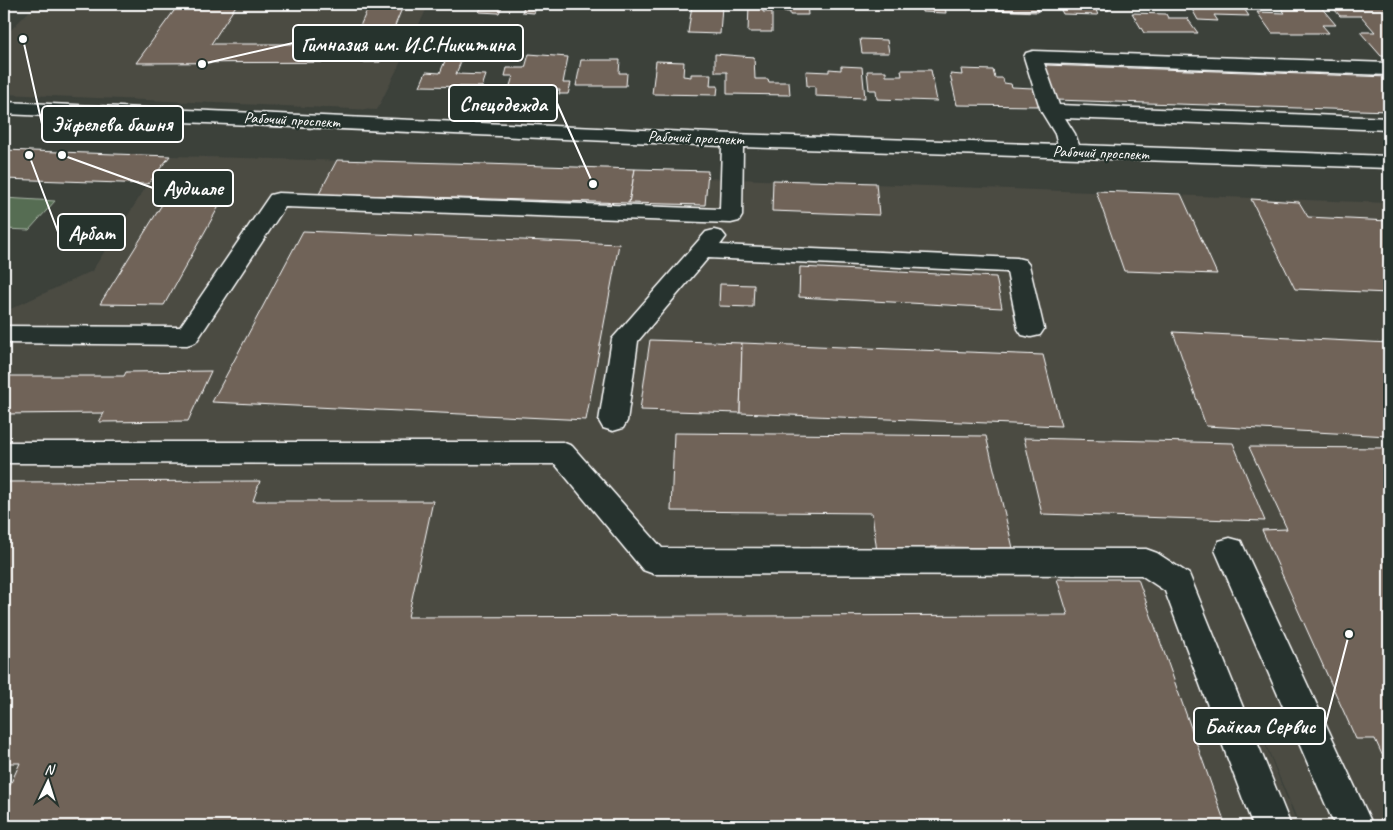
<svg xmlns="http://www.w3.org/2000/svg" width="1393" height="830" viewBox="0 0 1393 830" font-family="Caveat,sans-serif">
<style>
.built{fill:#4b4b43}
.green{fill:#566d52;stroke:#aab6a8}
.building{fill:#6f6359;stroke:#fff}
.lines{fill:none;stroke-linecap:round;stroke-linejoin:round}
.minor-casing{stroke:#fff;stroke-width:3}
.minor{fill:#26332d;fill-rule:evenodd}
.labels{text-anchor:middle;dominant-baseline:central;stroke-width:4.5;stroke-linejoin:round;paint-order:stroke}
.far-street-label{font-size:16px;fill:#fff;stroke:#26332d}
.leader{fill:none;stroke:#fff;stroke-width:2}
.callout-dot{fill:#fff;stroke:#26332d;stroke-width:2}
.callout{fill:#26332d;stroke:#fff;stroke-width:2}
.callout-label{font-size:21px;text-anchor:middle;font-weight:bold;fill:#fff}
</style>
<rect width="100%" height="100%" fill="#3c413a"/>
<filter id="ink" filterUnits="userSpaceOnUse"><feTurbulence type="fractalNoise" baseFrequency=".02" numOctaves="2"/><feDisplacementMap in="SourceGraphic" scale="10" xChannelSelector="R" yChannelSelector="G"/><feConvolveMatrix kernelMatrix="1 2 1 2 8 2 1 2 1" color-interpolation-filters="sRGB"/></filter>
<g filter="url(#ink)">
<g class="built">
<polygon points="36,4 429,4 377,110 4,94 4,37"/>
<polygon points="170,156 708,171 707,178 1389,203 1389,826 1300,826 1244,692 1298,826 4,826 4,312 92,271 148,184"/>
</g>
<g class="green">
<polygon points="36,4 153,4 150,8"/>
<polygon points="4,198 55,201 29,230 4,229"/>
</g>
<g class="building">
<polygon points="179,4 237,4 211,44 352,44 369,6 403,6 380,62 136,63"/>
<polygon points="483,4 503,4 499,13 479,12"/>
<polygon points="525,4 538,4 534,13 522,12"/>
<polygon points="749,4 763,4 763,12 772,12 772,32 748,32"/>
<polygon points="776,4 807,4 808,15 790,15 790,12 776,11"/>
<polygon points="884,4 906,4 906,7 884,6"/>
<polygon points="921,4 965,4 966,7 945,6 946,13 922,12"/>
<polygon points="989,4 1036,4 1038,12 991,10"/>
<polygon points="1058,4 1106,4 1109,10 1096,10 1098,15 1063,14"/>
<polygon points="1189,4 1241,4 1249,16 1214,15 1218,21 1198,20"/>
<polygon points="1330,4 1382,4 1389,12 1389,20 1387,20 1389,22 1389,42 1386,42 1389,46 1389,56 1381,56 1360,32 1375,32 1361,16 1340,16"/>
<polygon points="692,5 722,6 720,34 688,33"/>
<polygon points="1279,6 1320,6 1336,25 1322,25 1329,33 1272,33 1257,12 1285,13"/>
<polygon points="1132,13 1166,14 1168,18 1187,18 1198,33 1144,33"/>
<polygon points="860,39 887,40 889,53 862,53"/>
<polygon points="529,54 568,57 563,83 571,83 568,94 559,94 560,90 509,89 513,76 505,76 507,68 525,68"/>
<polygon points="715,54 754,57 755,79 768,79 769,82 789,82 790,95 727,94 727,72 715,72"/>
<polygon points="447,56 463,56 456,74 486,75 482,87 420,86 426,72 440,73"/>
<polygon points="581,60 620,60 619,73 627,73 626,86 576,86"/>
<polygon points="656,61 684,62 683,76 691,77 691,74 711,74 710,86 718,86 717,95 652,94"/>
<polygon points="1045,65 1389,77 1389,111 1056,100"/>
<polygon points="841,66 862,67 865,98 815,96 815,86 807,86 806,71 829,72 829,69 841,70"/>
<polygon points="961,69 993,70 995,78 1003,78 1004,83 1011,84 1012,87 1033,88 1040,106 957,105 950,74 962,75"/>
<polygon points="901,70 931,70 937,101 877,99 876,90 869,90 867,71 886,71 886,76 902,76"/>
<polygon points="4,150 170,156 148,184 121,183 4,179"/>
<polygon points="337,160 485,164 635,169 629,203 319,194"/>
<polygon points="635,169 708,171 705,205 629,203"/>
<polygon points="773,180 876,183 879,215 772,211"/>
<polygon points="171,190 228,190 164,305 100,304"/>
<polygon points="1096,191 1181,194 1217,274 1124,271"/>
<polygon points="1251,199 1299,202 1308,217 1389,221 1389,293 1295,289"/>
<polygon points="303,231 619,244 586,420 212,402"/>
<polygon points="800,267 996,277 1002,308 799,297"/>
<polygon points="720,284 754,285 753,307 719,306"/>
<polygon points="1173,332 1389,343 1389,436 1206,426"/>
<polygon points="650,340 742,343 740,413 640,410"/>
<polygon points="742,343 1043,355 1061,426 740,413"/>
<polygon points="211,371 188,421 99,422 104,413 4,414 4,376 124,376 126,372"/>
<polygon points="674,433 986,436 1013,548 930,547 931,553 877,552 872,513 671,511"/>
<polygon points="1024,438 1233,443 1265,521 1042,514"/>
<polygon points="1249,447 1389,448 1389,770 1375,739 1356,739 1262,530 1287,529"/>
<polygon points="260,481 253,501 433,501 408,617 1068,615 1057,579 1138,579 1226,826 4,826 4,798 20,763 4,763 4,482"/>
</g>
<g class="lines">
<g class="minor-casing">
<g id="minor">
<polygon points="1033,51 1389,63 1389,75 1044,63 1059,105 1389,118 1389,130 1065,118 1075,134 1079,145 1389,156 1389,168 743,147 742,216 739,221 731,223 285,207 196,342 187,345 4,343 5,326 180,327 270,195 278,193 720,209 722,146 4,114 4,102 733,134 1058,145 1055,134 1041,111 1024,57 1026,53"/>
<polygon points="714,230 722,232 726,237 720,245 1017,258 1025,260 1029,265 1044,329 1040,335 1031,337 1022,335 1018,329 1007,272 708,258 638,341 627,421 623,428 613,431 603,428 599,421 612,339 706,232"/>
<polygon points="4,442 562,442 572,446 662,548 1146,549 1157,553 1189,574 1291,826 1253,826 1165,591 1141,575 654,574 643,570 555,464 4,463"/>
<polygon points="1230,538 1241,541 1245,550 1373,826 1335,826 1215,550 1219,541"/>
</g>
</g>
<use href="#minor" class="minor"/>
</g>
</g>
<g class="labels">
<g class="far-street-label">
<text transform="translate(292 120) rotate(3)">Рабочий проспект</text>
<text transform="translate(696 138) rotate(2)">Рабочий проспект</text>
<text transform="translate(1101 153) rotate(2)">Рабочий проспект</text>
</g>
</g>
<path class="leader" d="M202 64L293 43M593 184L557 103M23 39L42 124M62 155L153 188M29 155L58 232M1349 634L1325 726"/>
<g class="callout-dot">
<circle cx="202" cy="64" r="5"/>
<circle cx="593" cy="184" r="5"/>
<circle cx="23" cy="39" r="5"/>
<circle cx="62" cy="155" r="5"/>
<circle cx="29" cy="155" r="5"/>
<circle cx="1349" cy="634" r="5"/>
</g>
<g class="callout">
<rect x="293" y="25" width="230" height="36" rx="5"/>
<rect x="449" y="85" width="108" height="36" rx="5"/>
<rect x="42" y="106" width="141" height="36" rx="5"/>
<rect x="153" y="170" width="80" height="36" rx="5"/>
<rect x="58" y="214" width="67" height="36" rx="5"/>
<rect x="1194" y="708" width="131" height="36" rx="5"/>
</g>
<g class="callout-label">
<text x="408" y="51">Гимназия им. И.С.Никитина</text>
<text x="503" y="111">Спецодежда</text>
<text x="112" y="131">Эйфелева башня</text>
<text x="193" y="195">Аудиале</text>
<text x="92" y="240">Арбат</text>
<text x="1260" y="733">Байкал Сервис</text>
</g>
<rect width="1393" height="830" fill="none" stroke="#26332d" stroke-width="20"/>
<rect x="10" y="10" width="1373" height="810" fill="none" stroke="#fff" stroke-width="2" filter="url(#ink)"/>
<g transform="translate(48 782) rotate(4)" stroke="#26332d" stroke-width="4" paint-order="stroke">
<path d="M0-4L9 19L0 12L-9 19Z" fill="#ffffff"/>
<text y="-8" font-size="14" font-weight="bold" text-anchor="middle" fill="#ffffff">N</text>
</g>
</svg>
